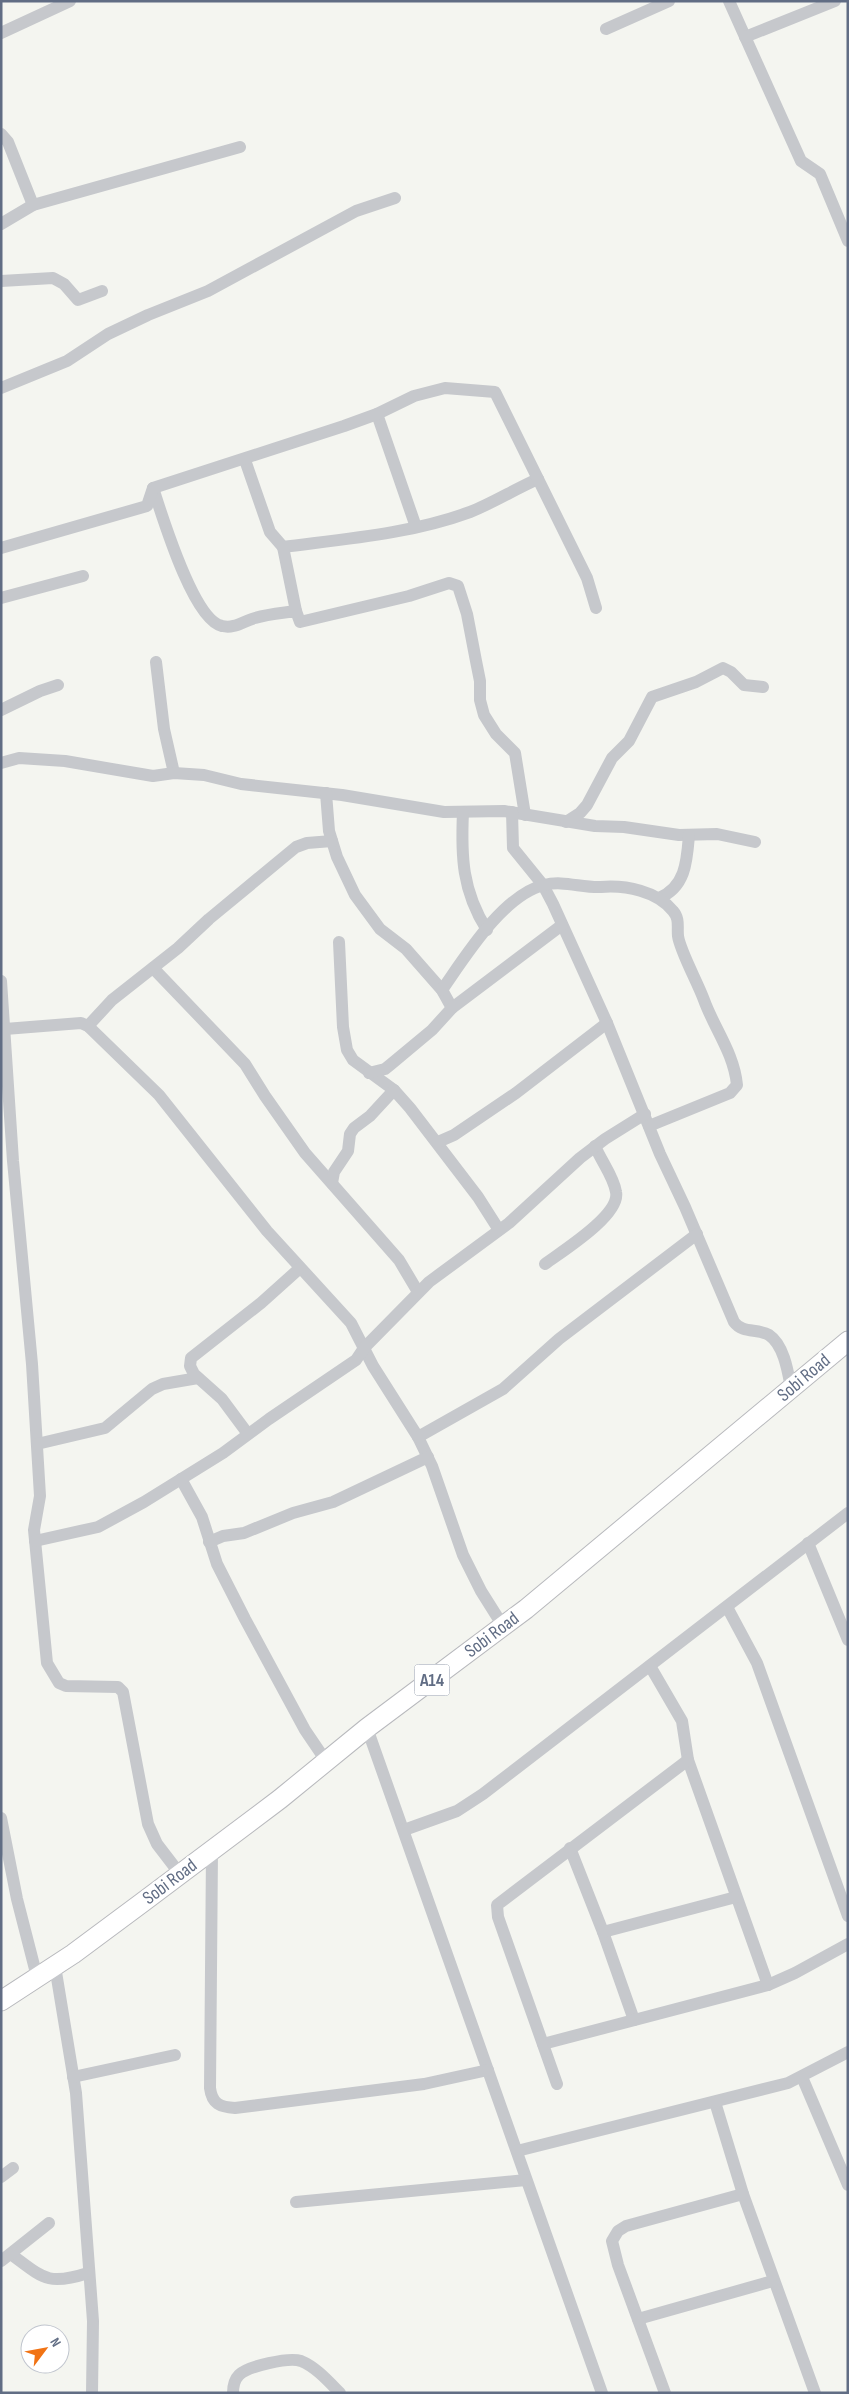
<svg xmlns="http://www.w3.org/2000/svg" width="849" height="2394" viewBox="0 0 849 2394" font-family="'Sofia Sans Condensed',sans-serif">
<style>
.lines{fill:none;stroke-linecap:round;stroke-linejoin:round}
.highway-casing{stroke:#b8b9bd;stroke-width:21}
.minor{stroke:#c6c8cc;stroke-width:12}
.highway{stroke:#fff;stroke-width:19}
.labels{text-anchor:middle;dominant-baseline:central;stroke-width:5;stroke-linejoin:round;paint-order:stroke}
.shield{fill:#fff;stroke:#9099a9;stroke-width:1}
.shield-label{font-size:18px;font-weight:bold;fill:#616d84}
.street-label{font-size:19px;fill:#616d84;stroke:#fff}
</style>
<rect width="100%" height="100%" fill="#f4f5f0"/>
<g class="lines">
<g class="highway-casing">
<polyline id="highway" points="1,2001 73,1954 143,1902 280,1799 367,1728 526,1609 848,1341"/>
</g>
<g class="minor">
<polyline points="729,1 801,161 820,174 848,241"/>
<polyline points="606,29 669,1"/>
<polyline points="1,33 70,1"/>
<polyline points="745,37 835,1"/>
<polyline points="1,134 8,142 33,205"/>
<polyline points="1,224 33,205 240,147"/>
<polyline points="1,281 53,278 64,284 78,300 102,291"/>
<polyline points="1,388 67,361 108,334 148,315 208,291 356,211 395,198"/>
<polyline points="377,414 416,527"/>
<path d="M245,460L270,532L283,547C345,539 410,534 470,512C493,503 515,489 538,479"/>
<path d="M153,488C162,515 193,620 222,626C235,629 243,621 255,618C268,614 283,613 296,611L300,622L409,596L449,583L458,586L467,614L476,661L480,681V700L484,715L496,734L515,753L525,815"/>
<polyline points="283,547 296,611"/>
<polyline points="1,548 147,506 153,488 344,426 377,414 414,396 445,388 495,392 587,578 596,608"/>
<polyline points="1,598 83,576"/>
<polyline points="156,662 164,729 174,773"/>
<polyline points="1,710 40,691 58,685"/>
<polyline points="1,763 19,758 65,761 153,776 174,773 204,775 241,784 342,795 444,812 504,811 595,826 624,827 679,835 717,834 755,842"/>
<polyline points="326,793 329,831 337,857 355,895 380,929 406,949 442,990 452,1008"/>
<path d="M463,812C461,856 462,891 487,930"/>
<path d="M512,812L513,848L543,885L553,904L607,1023L660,1154L685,1207L734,1322C743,1334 757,1328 769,1335C784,1345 788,1372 791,1388"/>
<polyline points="566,822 580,813 587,805 612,758 629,741 652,697 696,682 723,668 731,672 744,685 763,687"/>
<path d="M659,898C686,887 687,860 689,835"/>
<polyline points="339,942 343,1027 347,1050 353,1060 394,1090 410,1108 478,1197 499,1230"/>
<polyline points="153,968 245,1064 265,1096 305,1153 399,1260 418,1292"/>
<polyline points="1,981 13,1161 32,1364 40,1496 34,1530 47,1663 59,1683 66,1686 118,1687 123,1692 148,1824 157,1844 180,1874"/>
<path d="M442,990C465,957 503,895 544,885C563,880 582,888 601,887C626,885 657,891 673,911C680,919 677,927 678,936C680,951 698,983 704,1000C714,1028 734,1053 737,1085L730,1093L649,1126"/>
<polyline points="88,1026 112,1000 178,948 209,919 296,847 307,843 332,841"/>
<polyline points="5,1029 81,1023 88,1026 159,1095 267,1231 351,1323 373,1366 418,1437 432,1466 463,1555 481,1591 503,1626"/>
<polyline points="369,1073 385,1069 390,1065 432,1030 452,1008 562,925"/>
<polyline points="438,1142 454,1135 516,1093 607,1023"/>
<polyline points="332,1183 334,1172 348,1151 350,1134 354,1128 370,1116 394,1090"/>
<path d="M545,1264C561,1252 621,1215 616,1192C614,1177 601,1161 595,1146"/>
<polyline points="248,1434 222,1399 194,1374 190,1366 191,1358 261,1303 300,1268"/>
<polyline points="418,1437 503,1389 559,1339 697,1234"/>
<polyline points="37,1444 105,1428 152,1389 163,1384 198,1378"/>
<polyline points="181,1479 202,1517 217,1564 245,1619 305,1730 326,1761"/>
<polyline points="35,1541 98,1527 144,1502 223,1453 269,1419 356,1360 364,1348 429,1282 509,1223 580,1158 605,1139 645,1114"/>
<polyline points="209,1542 223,1536 244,1533 293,1513 333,1502 428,1457"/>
<polyline points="808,1543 848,1640"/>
<polyline points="727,1607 757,1663 848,1916"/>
<polyline points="650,1666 682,1721 688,1760 768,1985"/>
<polyline points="367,1728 602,2393"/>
<polyline points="1,1818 17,1899 37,1977"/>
<polyline points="404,1830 457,1811 483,1794 848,1513"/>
<polyline points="570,1848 603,1932 634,2020"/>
<path d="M212,1851L210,2088C212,2104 220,2107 235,2108L424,2084L488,2070"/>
<polyline points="603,1932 736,1897"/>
<polyline points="55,1966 76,2093 93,2321 92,2393"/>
<polyline points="543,2044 768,1985 795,1973 848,1944"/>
<polyline points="73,2077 175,2055"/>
<polyline points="802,2077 848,2185"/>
<polyline points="557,2084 498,1917 497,1905 688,1760"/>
<polyline points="715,2102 743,2194 815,2393"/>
<polyline points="517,2151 788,2083 848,2052"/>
<polyline points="1,2177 13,2168"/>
<polyline points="296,2202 526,2180"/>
<path d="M12,2255C43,2278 48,2286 88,2273"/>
<polyline points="1,2261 49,2223"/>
<polyline points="638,2319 773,2281"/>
<path d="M233,2393C233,2386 234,2380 239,2375C248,2366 289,2357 301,2361C316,2367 329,2382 340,2393"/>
<polyline points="665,2393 618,2265 612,2241 618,2231 626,2226 743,2194"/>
</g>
<use href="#highway" class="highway"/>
</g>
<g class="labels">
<rect class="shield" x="414.5" y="1664.5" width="35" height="31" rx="4"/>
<g class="shield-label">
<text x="432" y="1680">A14</text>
</g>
<g class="street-label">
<text transform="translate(804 1378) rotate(-40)">Sobi Road</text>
<text transform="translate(492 1635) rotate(-37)">Sobi Road</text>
<text transform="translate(170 1882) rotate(-37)">Sobi Road</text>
</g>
</g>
<rect width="849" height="2394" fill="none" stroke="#616d84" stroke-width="5"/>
<g transform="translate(45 2349) rotate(58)"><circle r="24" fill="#ffffff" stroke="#c0c5ce"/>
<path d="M0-4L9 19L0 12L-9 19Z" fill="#f17314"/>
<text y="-8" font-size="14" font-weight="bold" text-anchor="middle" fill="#616d84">N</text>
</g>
</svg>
